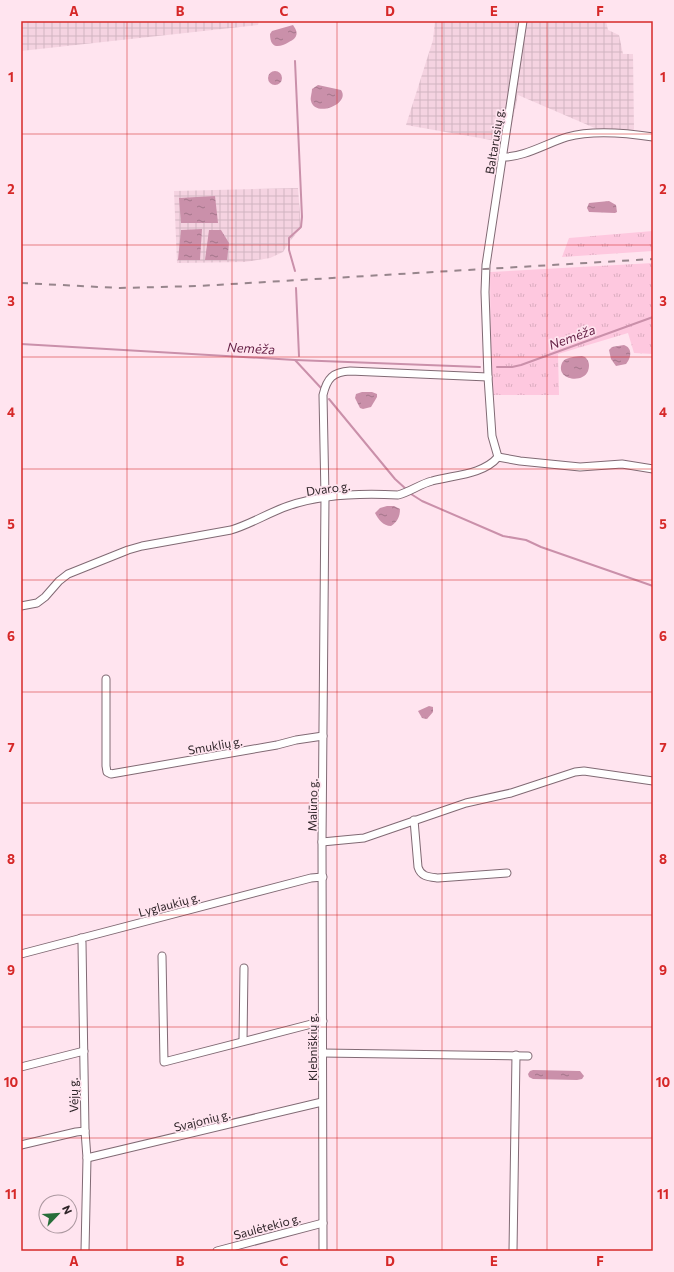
<svg xmlns="http://www.w3.org/2000/svg" width="674" height="1272" viewBox="0 0 674 1272" font-family="Commissioner,sans-serif">
<style>
.industrial{fill:url(#industrial-grid)}
.grass{fill:url(#grass-tufts)}
.water{fill:url(#water-ripples)}
.lines{fill:none;stroke-linecap:round;stroke-linejoin:round}
.stream{stroke:#ca90aa;stroke-width:2}
.minor-casing{stroke:#816a74;stroke-width:9}
.minor{stroke:#fff;stroke-width:7}
.rail{stroke:#97858c;stroke-width:2;stroke-dasharray:7 7;stroke-linecap:butt}
.grid{fill:none;stroke:#d62828;stroke-width:1;stroke-opacity:0.55}
.labels{text-anchor:middle;dominant-baseline:central;stroke-width:3.5;stroke-linejoin:round;paint-order:stroke}
.street-label{font-size:12px;fill:#2f2529;stroke:#ffe4ef}
.water-label{font-size:13px;font-style:italic;fill:#641f44;stroke:#ffe4ef}
.neatline{fill:none;stroke:#d62828;stroke-width:1.5}
.grid-label{font-size:13px;text-anchor:middle;font-weight:bold;fill:#d62828}
</style>
<defs>
<pattern id="industrial-grid" width="8" height="8" patternUnits="userSpaceOnUse"><rect width="8" height="8" fill="#f5d3e1"/><path d="M0 4h8M4 0v8" fill="none" stroke="#d2b5c1"/></pattern>
<pattern id="grass-tufts" width="24" height="20" patternUnits="userSpaceOnUse"><rect width="24" height="20" fill="#fec8df"/><path d="M3 7l-1-3M5 7V3M7 7l1-3M15 17l-1-3M17 17v-4M19 17l1-3" fill="none" stroke="#daacbf"/></pattern>
<pattern id="water-ripples" width="26" height="14" patternUnits="userSpaceOnUse"><rect width="26" height="14" fill="#ca90aa"/><path d="M2 4q2-2 4 0t4 0M15 11q2-2 4 0t4 0" fill="none" stroke="#a4758a"/></pattern>
</defs>
<rect width="100%" height="100%" fill="#ffe4ef"/>
<g class="industrial">
<polygon points="21,21 259,21 258,25 21,51"/>
<polygon points="435,21 606,21 608,30 619,35 623,54 633,54 634,130 597,129 518,95 508,143 406,125 433,40"/>
<polygon points="298,188 301,228 290,241 283,252 270,258 245,262 177,263 174,191"/>
</g>
<g class="grass">
<polygon points="653,231 653,251 562,257 569,238"/>
<polygon points="653,263 653,354 634,353 628,333 558,354 559,395 491,395 490,272"/>
</g>
<g class="water">
<path d="M293,25C295,28 298,32 296,36C295,39 291,41 289,42C279,48 270,49 270,34L272,31Z"/>
<circle cx="275" cy="78" r="7"/>
<path d="M318,85L341,90C351,104 315,118 311,101C310,98 312,93 312,89Z"/>
<polygon points="215,196 218,223 181,223 179,198"/>
<polygon points="609,201 616,205 617,212 615,213 589,212 587,208 589,203"/>
<polygon points="202,229 200,260 178,260 181,230"/>
<polygon points="209,230 221,230 229,243 227,260 205,260"/>
<path d="M624,345C633,348 631,358 626,364L616,366L611,359L609,350L612,347Z"/>
<path d="M582,356L585,357C589,361 590,365 588,371C583,384 555,380 562,363C563,361 564,360 566,359C571,357 577,356 582,356Z"/>
<polygon points="362,392 372,392 377,394 377,397 371,407 363,409 360,408 355,398 356,394"/>
<path d="M387,506H394L400,509C400,517 397,522 391,526C383,526 378,519 375,513L380,508Z"/>
<polygon points="429,706 433,707 433,712 427,719 422,718 418,711"/>
<polygon points="533,1070 580,1071 584,1076 582,1079 577,1080 533,1079 529,1077 528,1074 530,1071"/>
</g>
<g class="lines">
<g class="stream">
<polyline points="295,61 302,217 301,227 289,238 289,250 295,271"/>
<polyline points="296,288 299,356"/>
<polyline points="21,344 295,360 480,367"/>
<polyline points="295,360 321,388"/>
<polyline points="497,367 512,367 521,365 653,317"/>
<polyline points="329,399 395,479 406,489"/>
<polyline points="411,494 422,501 503,536 526,540 541,547 653,586"/>
</g>
<g class="minor-casing">
<g id="minor">
<path d="M502,157C523,158 547,143 567,137C592,130 627,133 653,137"/>
<polyline points="498,457 492,436 488,377 485,292 486,265 523,21"/>
<polyline points="498,457 520,461 580,467 622,464 653,469"/>
<path d="M21,606L37,603L45,597L59,581L68,574L128,550L142,546L231,530C251,524 268,513 288,506C322,494 361,493 398,495C410,492 420,484 432,481C453,475 483,475 498,457"/>
<polyline points="106,679 106,766 107,772 111,774 277,745 296,740 323,736"/>
<path d="M414,820L418,867C421,877 429,877 438,878L507,873"/>
<polyline points="322,842 364,838 466,803 511,793 575,772 584,771 653,781"/>
<polyline points="81,938 82,943 85,1131 87,1158 85,1251"/>
<polyline points="21,954 311,878 323,877"/>
<polyline points="162,956 164,1062 323,1021"/>
<polyline points="243,1041 244,968"/>
<polyline points="322,1053 528,1056"/>
<polyline points="21,1067 84,1051"/>
<polyline points="21,1145 76,1132 85,1131"/>
<polyline points="87,1158 322,1102"/>
<polyline points="217,1251 323,1223"/>
<path d="M323,1251L322,842L325,497L323,395C327,378 333,372 350,371L488,377"/>
<polyline points="513,1251 516,1055"/>
</g>
</g>
<use href="#minor" class="minor"/>
<polyline class="rail" points="21,283 120,288 198,286 653,259"/>
</g>
<path class="grid" d="M127,21V1251M232,21V1251M337,21V1251M442,21V1251M547,21V1251M21,134H653M21,245H653M21,357H653M21,469H653M21,580H653M21,692H653M21,803H653M21,915H653M21,1027H653M21,1138H653"/>
<g class="labels">
<g class="street-label">
<text transform="translate(494 141) rotate(-81)">Baltarusių g.</text>
<text transform="translate(328 488) rotate(-8)">Dvaro g.</text>
<text transform="translate(215 745) rotate(-10)">Smuklių g.</text>
<text transform="translate(312 805) rotate(-89)">Malūno g.</text>
<text transform="translate(169 904) rotate(-15)">Lyglaukių g.</text>
<text transform="translate(312 1047) rotate(-90)">Klebniškių g.</text>
<text transform="translate(73 1095) rotate(-91)">Vėjų g.</text>
<text transform="translate(202 1120) rotate(-14)">Svajonių g.</text>
<text transform="translate(267 1226) rotate(-15)">Saulėtekio g.</text>
</g>
<g class="water-label">
<text transform="translate(572 337) rotate(-20)">Nemėža</text>
<text transform="translate(251 348) rotate(3)">Nemėža</text>
</g>
</g>
<rect width="674" height="1272" fill="none" stroke="#ffe4ef" stroke-width="44"/>
<g transform="translate(58 1214) rotate(65)"><circle r="19" fill="#ffe4ef" stroke="#ac98a0"/>
<path d="M0-3L7 15L0 10L-7 15Z" fill="#286e3a"/>
<text y="-6" font-size="11" font-weight="bold" text-anchor="middle" fill="#2f2529">N</text>
</g>
<rect x="22" y="22" width="630" height="1228" class="neatline"/>
<g class="grid-label">
<text x="74" y="16">A</text>
<text x="180" y="16">B</text>
<text x="284" y="16">C</text>
<text x="390" y="16">D</text>
<text x="494" y="16">E</text>
<text x="600" y="16">F</text>
<text x="11" y="82">1</text>
<text x="663" y="82">1</text>
<text x="11" y="194">2</text>
<text x="663" y="194">2</text>
<text x="11" y="306">3</text>
<text x="663" y="306">3</text>
<text x="11" y="417">4</text>
<text x="663" y="417">4</text>
<text x="11" y="529">5</text>
<text x="663" y="529">5</text>
<text x="11" y="641">6</text>
<text x="663" y="641">6</text>
<text x="11" y="752">7</text>
<text x="663" y="752">7</text>
<text x="11" y="864">8</text>
<text x="663" y="864">8</text>
<text x="11" y="975">9</text>
<text x="663" y="975">9</text>
<text x="11" y="1087">10</text>
<text x="663" y="1087">10</text>
<text x="11" y="1199">11</text>
<text x="663" y="1199">11</text>
<text x="74" y="1266">A</text>
<text x="180" y="1266">B</text>
<text x="284" y="1266">C</text>
<text x="390" y="1266">D</text>
<text x="494" y="1266">E</text>
<text x="600" y="1266">F</text>
</g>
</svg>
